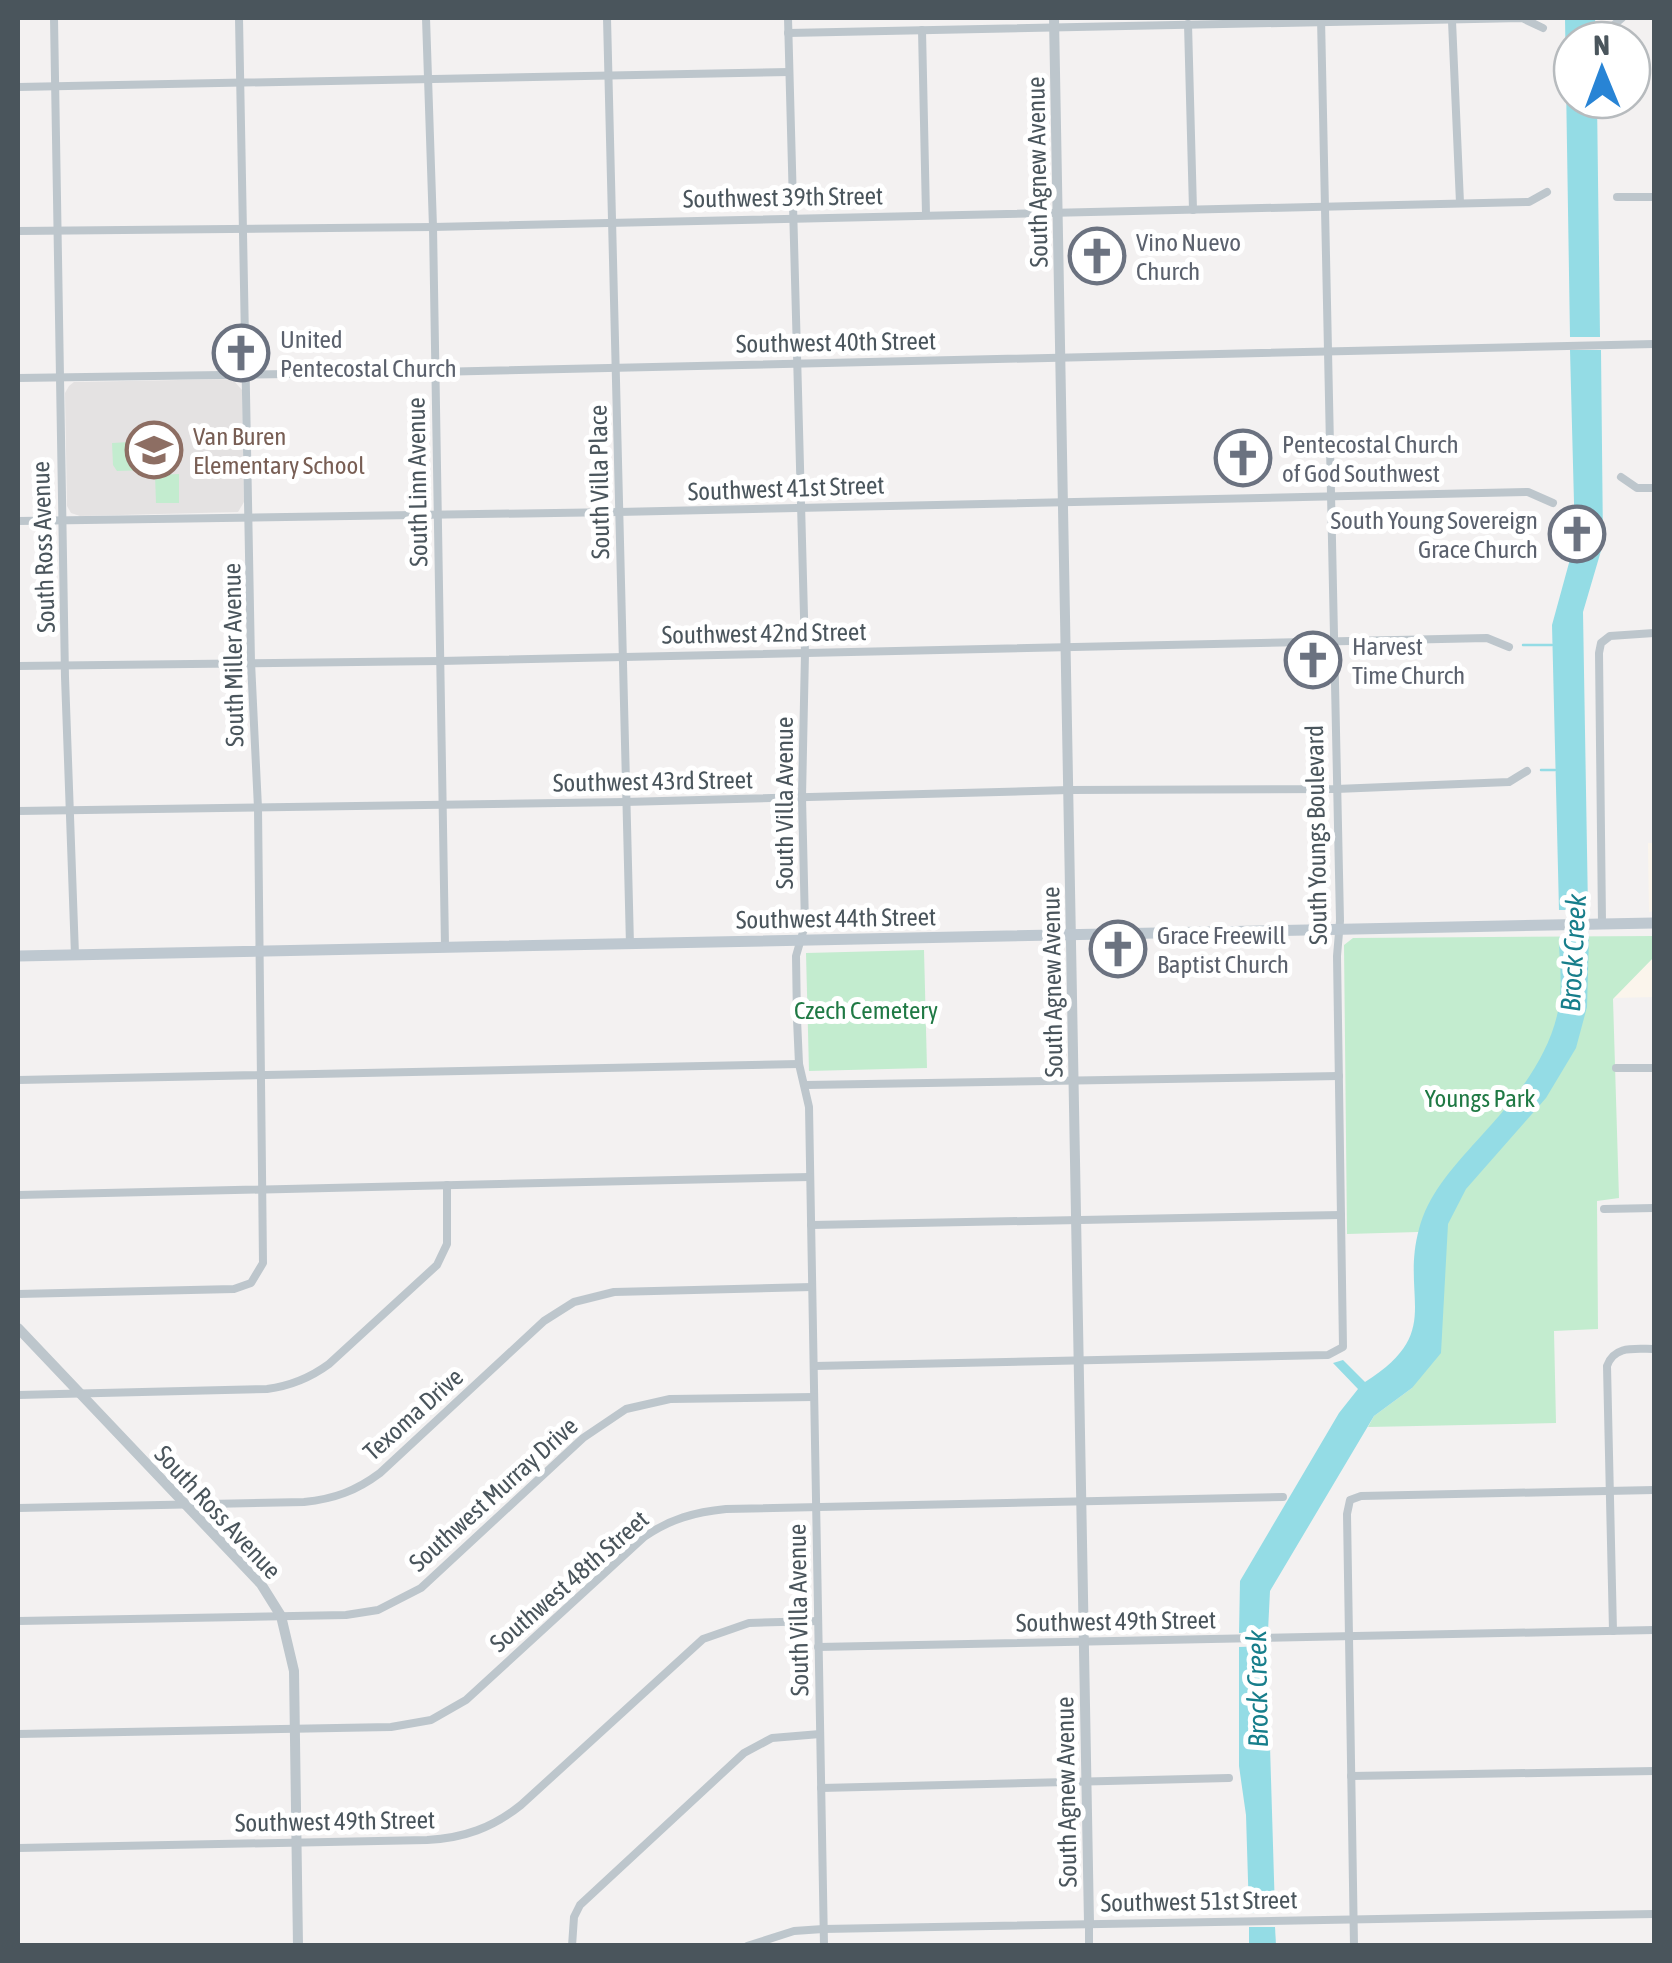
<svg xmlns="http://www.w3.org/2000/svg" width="1672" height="1963" viewBox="0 0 1672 1963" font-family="'Asap Condensed',sans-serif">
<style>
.commercial{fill:#fbf5ec}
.education{fill:#e4e2e2}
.green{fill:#c3eccf}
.water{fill:#94dce5}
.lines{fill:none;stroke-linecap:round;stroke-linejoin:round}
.stream{stroke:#94dce5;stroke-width:2.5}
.minor{stroke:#bdc6cc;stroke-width:8}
.tertiary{stroke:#bdc6cc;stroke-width:10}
.secondary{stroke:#bec8d0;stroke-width:11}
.labels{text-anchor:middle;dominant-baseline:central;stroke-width:10;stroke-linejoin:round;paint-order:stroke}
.street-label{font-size:25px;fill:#4a555c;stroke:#fff}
.worship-label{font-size:25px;fill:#5b616d;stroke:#fff;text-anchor:start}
.education-label{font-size:25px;fill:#785e54;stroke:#fff;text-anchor:start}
.park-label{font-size:25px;fill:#1f7944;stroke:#fff}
.water-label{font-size:28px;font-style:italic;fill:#177e8b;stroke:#fff}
</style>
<rect width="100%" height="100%" fill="#f3f1f1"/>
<g class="commercial">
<polygon points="1648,843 1654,843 1654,911 1649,912"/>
<polygon points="1654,941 1654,997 1613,998 1653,958"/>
</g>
<polygon class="education" points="232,379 242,390 244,502 238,512 80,516 71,513 67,506 65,393 69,386 74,382"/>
<g class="green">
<polygon points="130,442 132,446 153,448 151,463 146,470 117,471 113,465 112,443"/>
<polygon points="179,474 179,503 156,503 155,475"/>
<polygon points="1654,936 1653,958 1613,999 1619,1198 1597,1201 1598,1329 1554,1331 1556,1423 1368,1427 1374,1416 1412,1388 1445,1240 1418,1232 1347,1234 1344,945 1353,938"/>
<polygon points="924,950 927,1068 809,1071 806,953"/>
</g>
<g class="water">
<polygon points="1565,18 1595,18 1596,40 1572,40 1572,100 1597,100 1600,337 1570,337"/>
<polygon points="1570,350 1601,350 1603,544 1583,612 1588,910 1559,910 1552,625 1575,541"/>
<path d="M1589,936L1587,1007L1576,1048L1546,1098L1466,1189L1448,1224L1441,1353L1412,1388L1374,1416L1270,1591L1268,1631L1239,1633L1240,1581L1339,1413L1358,1389L1333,1363L1343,1360L1365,1382C1445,1332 1400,1299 1419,1229C1428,1195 1450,1171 1472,1146C1510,1105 1554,1056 1560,998C1562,978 1559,957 1559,937Z"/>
<polygon points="1267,1646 1275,1912 1249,1913 1246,1815 1239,1766 1239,1647"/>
<polygon points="1249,1927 1275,1927 1276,1945 1249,1945"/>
</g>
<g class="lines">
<g class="stream">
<polyline points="1523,645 1552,645"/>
<polyline points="1541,770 1555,770"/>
</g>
<g class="minor">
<polyline points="54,18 65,677 75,955"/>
<polyline points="426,18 433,227 445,946"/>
<polyline points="607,18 630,945"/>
<polyline points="788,18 805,653 802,797 805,925 796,956 797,1019 799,1064 809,1107 824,1946"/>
<polyline points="1452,21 1460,203"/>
<polyline points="1188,24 1193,210"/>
<polyline points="1615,24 1622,18"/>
<polyline points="922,30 926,215"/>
<polyline points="788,33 1522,18 1543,28"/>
<polyline points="18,87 789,72"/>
<polyline points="1617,197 1654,197"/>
<polyline points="18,231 433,227 1529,202 1547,192"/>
<polyline points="18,378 434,372 1654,344"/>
<polyline points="1621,477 1637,488 1654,488"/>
<polyline points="18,521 618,512 1528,492 1553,503"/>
<polyline points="18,666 440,661 1487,638 1509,647"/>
<polyline points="18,811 625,802 1069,790 1336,789 1509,782 1527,771"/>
<polyline points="1602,923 1599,653 1601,643 1610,636 1654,633"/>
<polyline points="1616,1068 1654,1068"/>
<polyline points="18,1080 799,1064"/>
<polyline points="806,1085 1339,1076"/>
<polyline points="18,1195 810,1177"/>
<polyline points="1604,1209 1654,1208"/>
<polyline points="811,1225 1341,1215"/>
<polyline points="18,1294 234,1289 251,1283 263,1263 258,808 251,662 239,18"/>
<polyline points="814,1366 1328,1355 1343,1347 1337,956 1340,921 1321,18"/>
<path d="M18,1395L267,1389C290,1386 310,1378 329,1364L437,1265L447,1244V1185"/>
<path d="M18,1508L304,1502C334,1499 356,1491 380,1473L544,1321L574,1302L614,1292L812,1287"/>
<polyline points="18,1621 346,1615 378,1610 421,1588 583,1438 626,1409 670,1399 814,1397"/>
<path d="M1613,1631L1607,1366C1614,1345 1635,1349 1654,1349"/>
<polyline points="818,1647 1654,1630"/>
<path d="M18,1734L391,1727L431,1720L466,1700L644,1537C670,1519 695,1512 726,1509L1283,1497"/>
<polyline points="1351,1776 1654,1771"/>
<polyline points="821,1788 1229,1778"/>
<path d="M18,1848L427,1840C464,1838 492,1828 521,1805L703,1639L749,1623L818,1621"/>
<polyline points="1089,1923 1089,1946"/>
<polyline points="572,1946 574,1917 580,1905 744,1753 772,1738 820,1734"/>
<polyline points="747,1946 794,1931 823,1929 1654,1914"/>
<polyline points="1354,1946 1347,1514 1350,1500 1361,1496 1654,1490"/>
</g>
<g class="tertiary">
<polyline points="1054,18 1089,1923"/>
<polyline points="18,1328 261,1584 281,1616 294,1671 298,1946"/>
</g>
<polyline class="secondary" points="18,956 1654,923"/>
</g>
<defs>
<g id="church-ring" transform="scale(2.875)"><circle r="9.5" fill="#fff" stroke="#6b7280" stroke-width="1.5"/><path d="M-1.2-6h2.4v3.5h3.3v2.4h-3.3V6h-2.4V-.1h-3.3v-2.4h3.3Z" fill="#6b7280"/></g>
<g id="school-ring" transform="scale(2.875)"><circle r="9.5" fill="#fff" stroke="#8d6e63" stroke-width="1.5"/><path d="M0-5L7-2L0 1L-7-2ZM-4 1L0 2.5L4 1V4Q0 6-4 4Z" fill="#8d6e63"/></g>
</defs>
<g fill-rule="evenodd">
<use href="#church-ring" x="1097" y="256"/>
<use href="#church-ring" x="241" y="353"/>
<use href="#school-ring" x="154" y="450"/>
<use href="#church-ring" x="1243" y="458"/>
<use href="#church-ring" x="1577" y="534"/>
<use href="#church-ring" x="1313" y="660"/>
<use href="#church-ring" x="1118" y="949"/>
</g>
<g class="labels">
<g class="street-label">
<text transform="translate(1037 172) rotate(-91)">South Agnew Avenue</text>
<text transform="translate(783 197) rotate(-1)">Southwest 39th Street</text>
<text transform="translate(836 342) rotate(-1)">Southwest 40th Street</text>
<text transform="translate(417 482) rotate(-91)">South Linn Avenue</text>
<text transform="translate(599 482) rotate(-91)">South Villa Place</text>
<text transform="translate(786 488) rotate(-2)">Southwest 41st Street</text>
<text transform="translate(43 547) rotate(-92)">South Ross Avenue</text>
<text transform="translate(764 633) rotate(-1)">Southwest 42nd Street</text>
<text transform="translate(233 655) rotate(-91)">South Miller Avenue</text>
<text transform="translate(653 781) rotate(-1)">Southwest 43rd Street</text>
<text transform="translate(784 803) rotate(-90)">South Villa Avenue</text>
<text transform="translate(1316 835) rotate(-91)">South Youngs Boulevard</text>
<text transform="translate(836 918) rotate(-1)">Southwest 44th Street</text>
<text transform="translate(1052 982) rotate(-91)">South Agnew Avenue</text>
<text transform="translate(413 1414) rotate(-42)">Texoma Drive</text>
<text transform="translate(493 1494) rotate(-42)">Southwest Murray Drive</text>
<text transform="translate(218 1512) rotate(47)">South Ross Avenue</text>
<text transform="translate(569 1581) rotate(-41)">Southwest 48th Street</text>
<text transform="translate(798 1610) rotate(-91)">South Villa Avenue</text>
<text transform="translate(1116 1621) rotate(-1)">Southwest 49th Street</text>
<text transform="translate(1066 1792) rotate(-91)">South Agnew Avenue</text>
<text transform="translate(335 1821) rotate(-1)">Southwest 49th Street</text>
<text transform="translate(1199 1901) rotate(-1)">Southwest 51st Street</text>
</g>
<g class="worship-label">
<text x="1136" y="242">Vino Nuevo<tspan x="1136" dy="29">Church</tspan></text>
<text x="280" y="339">United<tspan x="280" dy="29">Pentecostal Church</tspan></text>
<text x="1282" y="444">Pentecostal Church<tspan x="1282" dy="29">of God Southwest</tspan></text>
<text x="1538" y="520" text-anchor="end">South Young Sovereign<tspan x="1538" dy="29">Grace Church</tspan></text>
<text x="1352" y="646">Harvest<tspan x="1352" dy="29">Time Church</tspan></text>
<text x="1157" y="935">Grace Freewill<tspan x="1157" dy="29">Baptist Church</tspan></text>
</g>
<g class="education-label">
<text x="193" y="436">Van Buren<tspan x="193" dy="29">Elementary School</tspan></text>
</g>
<g class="park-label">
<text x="866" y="1010">Czech Cemetery</text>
<text x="1480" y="1098">Youngs Park</text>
</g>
<g class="water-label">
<text transform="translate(1573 953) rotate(-87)">Brock Creek</text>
<text transform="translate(1257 1689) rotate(-91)">Brock Creek</text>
</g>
</g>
<rect width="1672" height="1963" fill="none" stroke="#4a555c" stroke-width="40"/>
<g transform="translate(1602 70) rotate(359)"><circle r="48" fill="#ffffff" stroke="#b7bbbe" stroke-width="2.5"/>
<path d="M0-8L18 38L0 25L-18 38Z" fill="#2884d5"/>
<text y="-15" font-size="28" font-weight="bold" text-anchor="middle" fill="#4a555c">N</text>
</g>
</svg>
